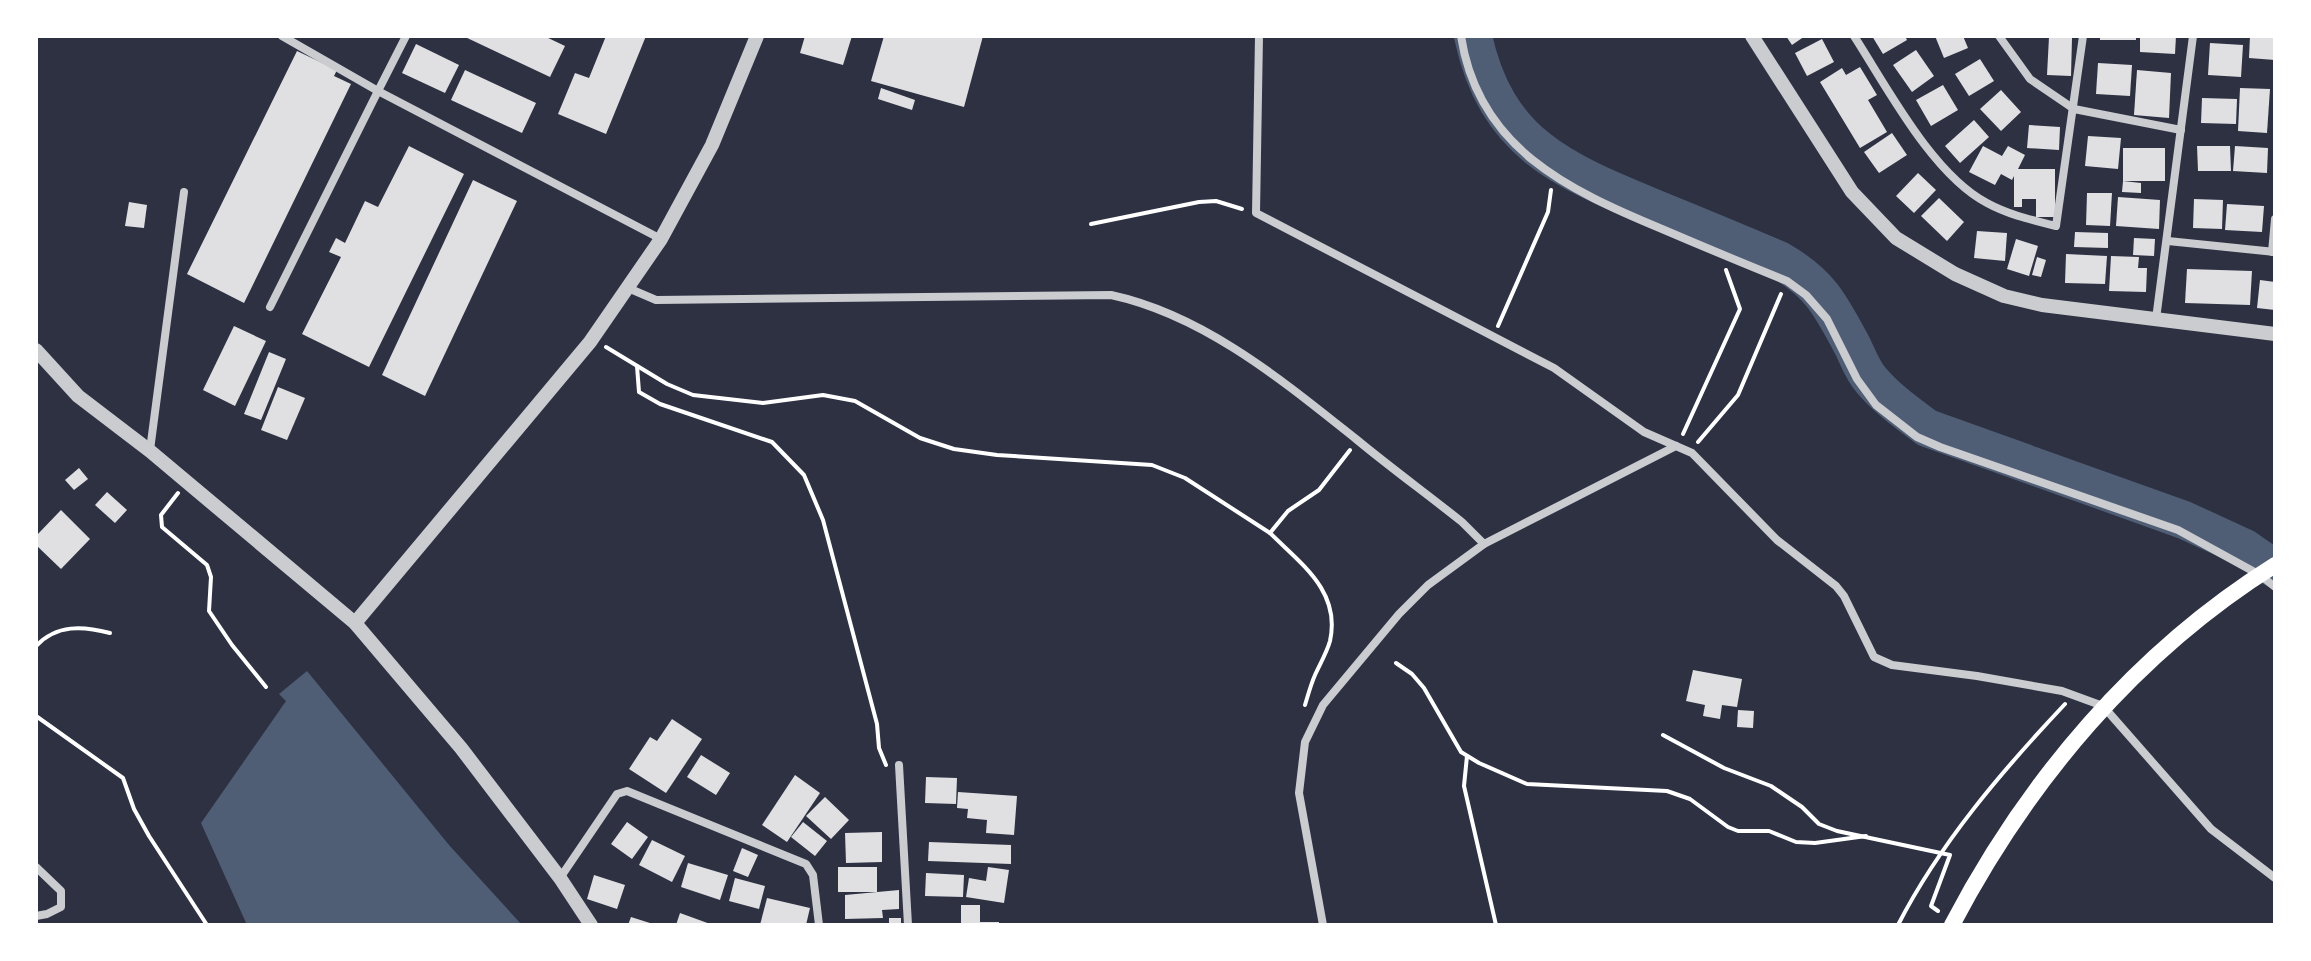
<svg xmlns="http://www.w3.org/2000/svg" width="2311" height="961" viewBox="0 0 2311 961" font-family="'Work Sans',sans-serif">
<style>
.water{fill:#4f5d75}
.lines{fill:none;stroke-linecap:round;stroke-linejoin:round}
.river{stroke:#4f5d75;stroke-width:38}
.building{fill:#e0e0e3}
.path{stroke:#fff;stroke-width:4}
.minor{stroke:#caccd0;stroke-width:8}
.tertiary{stroke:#caccd0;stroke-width:14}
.secondary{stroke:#fff;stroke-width:16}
</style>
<rect width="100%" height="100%" fill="#2d3142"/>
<polygon class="water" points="307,671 449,845 522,925 247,925 201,823 286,701 279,694"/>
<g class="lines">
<path class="river" d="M1473,36C1496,143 1561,170 1654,208C1696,225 1737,242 1779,260C1821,284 1831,306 1853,347C1858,358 1863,371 1871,380C1887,399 1907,413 1927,428L2184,520L2245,548L2275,569"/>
</g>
<g class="building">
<polygon points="463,36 544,36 565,46 550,77"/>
<polygon points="606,36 646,36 606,134 558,114 575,73 589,78"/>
<polygon points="805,36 852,36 843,65 800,53"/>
<polygon points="884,36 983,36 964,107 871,81"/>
<polygon points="1786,36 1805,36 1792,45"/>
<polygon points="1872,36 1905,36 1907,40 1883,54"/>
<polygon points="1935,36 1963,36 1968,48 1944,58"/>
<rect x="2100" y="36" width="36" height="4"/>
<polygon points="2140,36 2176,36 2175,54 2140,52"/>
<polygon points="2250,36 2275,36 2275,60 2249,58"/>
<polygon points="2049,37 2072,38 2071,76 2047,75"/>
<polygon points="1822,39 1834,62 1807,76 1795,53"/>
<polygon points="2210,43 2243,45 2241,77 2208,75"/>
<polygon points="416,44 459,65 445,93 402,73"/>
<polygon points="1916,50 1934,76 1912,92 1893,65"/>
<polygon points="297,51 337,70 334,76 351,84 244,303 187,274"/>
<polygon points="1980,59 1994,81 1969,96 1955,74"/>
<polygon points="2098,63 2132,65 2130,96 2096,94"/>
<polygon points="1860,67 1877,95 1868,100 1887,132 1860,148 1820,82 1842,68 1846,75"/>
<polygon points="465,70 536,103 522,133 451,100"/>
<polygon points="2137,70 2171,73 2169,118 2134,115"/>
<polygon points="1943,85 1958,110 1931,126 1916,100"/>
<polygon points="881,88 915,100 912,110 878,99"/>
<polygon points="2240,88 2270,89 2267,133 2238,131"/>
<polygon points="2001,90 2021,112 2001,131 1980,109"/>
<polygon points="2202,98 2237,99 2236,124 2201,123"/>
<polygon points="1974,120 1989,137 1960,163 1945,146"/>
<polygon points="2029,125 2060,127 2059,150 2027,148"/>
<polygon points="1892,133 1907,155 1879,173 1864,152"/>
<polygon points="2088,136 2121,138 2118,169 2085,166"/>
<polygon points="409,146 464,174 369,367 302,334 341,257 329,252 336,238 345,243 365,201 378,207"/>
<polygon points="1983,146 2002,156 2008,146 2025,155 2018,169 2055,169 2055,217 2036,217 2036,199 2022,199 2022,207 2014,207 2014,176 2012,180 2001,174 1995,185 1969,172"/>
<polygon points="2197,146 2230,146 2231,171 2198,171"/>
<polygon points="2235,146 2268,148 2267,173 2233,171"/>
<rect x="2123" y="148" width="42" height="33"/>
<polygon points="1918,173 1936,190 1914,213 1896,196"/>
<polygon points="473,180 517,201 425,396 382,375"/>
<polygon points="2123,181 2141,183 2141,193 2122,192"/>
<polygon points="2087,193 2112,193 2110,226 2086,225"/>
<polygon points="2118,197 2160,200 2159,229 2116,226"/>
<polygon points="1939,198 1964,222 1947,241 1921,216"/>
<polygon points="2194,199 2223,200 2222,229 2193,228"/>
<polygon points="129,202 147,205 144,228 125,226"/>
<polygon points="2227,204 2264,206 2262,232 2225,230"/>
<polygon points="1977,231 2007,233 2005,261 1974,258"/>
<polygon points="2075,232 2108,233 2108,248 2074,247"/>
<polygon points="2134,238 2155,239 2154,256 2133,255"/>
<polygon points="2016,239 2038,246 2029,276 2007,269"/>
<polygon points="2066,254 2107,256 2105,284 2065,283"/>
<polygon points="2111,256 2139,257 2138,268 2147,268 2146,292 2109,291"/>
<polygon points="2037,257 2046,260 2041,277 2032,275"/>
<polygon points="2187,269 2252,271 2250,305 2185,303"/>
<polygon points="2260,280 2275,282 2275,310 2257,308"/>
<polygon points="234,326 266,341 235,406 203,390"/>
<polygon points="269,352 286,359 261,420 244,414"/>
<polygon points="278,387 305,398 287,440 261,430"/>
<polygon points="79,468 88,479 74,490 65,480"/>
<polygon points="107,492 127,510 115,523 95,505"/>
<polygon points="61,510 90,539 61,569 36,545 36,536"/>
<polygon points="1693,670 1742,679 1737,707 1722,705 1720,719 1703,716 1705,705 1686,701"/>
<polygon points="1738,710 1754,711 1753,728 1737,727"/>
<polygon points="672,719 702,739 666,793 629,769 650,737 657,741"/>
<polygon points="701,755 730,773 716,795 687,777"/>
<polygon points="795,775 820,793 787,842 762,825"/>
<polygon points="926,777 957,778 956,804 925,803"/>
<polygon points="958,792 1017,796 1014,835 986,833 987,820 967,818 968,809 957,808"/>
<polygon points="825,797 849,820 831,839 806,816"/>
<polygon points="627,822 648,837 632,859 611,844"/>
<polygon points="803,822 827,841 815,856 791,837"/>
<polygon points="882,832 882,862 846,863 845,833"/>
<polygon points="652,840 685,856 672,882 639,865"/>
<polygon points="929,842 1011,845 1011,864 928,861"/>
<polygon points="742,848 758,855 748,877 733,871"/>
<polygon points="688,863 728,875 720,900 681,887"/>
<rect x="838" y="867" width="39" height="25"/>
<polygon points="988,867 1009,870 1004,903 966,897 969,878 986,881"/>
<polygon points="926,873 964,875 963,897 925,896"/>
<polygon points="594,875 625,885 617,909 587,899"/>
<polygon points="735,878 765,886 759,909 729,901"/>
<polygon points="899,890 899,909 882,910 883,918 845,919 845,895"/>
<polygon points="767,898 810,908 806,925 760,925"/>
<polygon points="961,905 980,905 980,922 999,922 999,925 961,925"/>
<polygon points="680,913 713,925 676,925"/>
<polygon points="631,917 653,924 653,925 628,925"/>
<rect x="889" y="918" width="12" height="7"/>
</g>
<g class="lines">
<g class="path">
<polyline points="1091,224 1199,202 1216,201 1242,209"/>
<polyline points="1498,326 1548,212 1551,190"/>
<polyline points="606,347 667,384 693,395 763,403 823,395 855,401 920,438 954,449 997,455 1152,465 1185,478 1270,533"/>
<polyline points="637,366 639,392 660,404 772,442 804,475 823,520 877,724 879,748 886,765"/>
<polyline points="1683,434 1740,309 1726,270"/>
<polyline points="1698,442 1738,395 1781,294"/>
<polyline points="178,493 161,515 162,527 207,565 211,577 209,611 232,645 266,687"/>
<path d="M36,646C57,624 83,626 110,633"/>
<polyline points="1396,663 1412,674 1424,688 1461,752 1479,763 1527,784 1667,791 1690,799 1728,827 1738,831 1769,831 1796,842 1815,843 1866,836"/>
<path d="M1305,705C1308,695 1311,684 1315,675C1320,664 1327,652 1330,641C1341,591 1301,564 1270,533L1288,511L1319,490L1350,450"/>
<polyline points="36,716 123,778 134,809 149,836 207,925"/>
<polyline points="1663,735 1724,768 1771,786 1802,807 1819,824 1837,831 1950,855 1931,906 1938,911"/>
<polyline points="1467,756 1464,786 1496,925"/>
<path d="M1898,925C1940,843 2002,771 2065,704"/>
</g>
<g class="minor">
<polyline points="282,36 378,91 406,36"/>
<polyline points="1259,36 1256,213 1554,368 1644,432 1692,453 1777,540 1836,586 1844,596 1874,657 1892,665 1977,676 2062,691 2103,706 2211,829 2275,878"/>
<path d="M1461,36C1478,148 1568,190 1662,229C1704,247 1745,264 1787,281L1806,295L1827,319L1857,379L1876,405L1917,437L1940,447L2178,530L2260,575L2275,587"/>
<path d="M1854,36C1887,87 1932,174 1987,203C2009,215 2032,220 2056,226L2083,36"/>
<polyline points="1999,36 2030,79 2074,109 2181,130"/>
<polyline points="2168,241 2275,252"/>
<polyline points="2272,252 2275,219"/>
<path d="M628,288L656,300L1111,295C1204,315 1283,381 1356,439C1391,468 1427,494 1462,522L1484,544"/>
<polyline points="270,307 378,91 661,239"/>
<polyline points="2156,319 2193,36"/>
<polyline points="150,450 184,192"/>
<polyline points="899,765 908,925"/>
<polyline points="36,867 61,891 61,907 47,914 36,916"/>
<polyline points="560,878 617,794 627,791 806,864 813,875 819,925"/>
<polyline points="1323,925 1299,793 1305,742 1323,705 1399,614 1428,585 1484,544 1676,446"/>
</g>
<g class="tertiary">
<polyline points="1752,36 1852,192 1896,238 1955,274 2004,296 2042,305 2275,334"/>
<polyline points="36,350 78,396 150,451 355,623 461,748 560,878 591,925"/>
<polyline points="355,623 590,342 661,239 712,145 757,36"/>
</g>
<path class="secondary" d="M1952,925C2028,780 2136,652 2275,565"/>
</g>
<rect width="2311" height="961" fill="none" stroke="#ffffff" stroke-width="76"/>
</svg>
